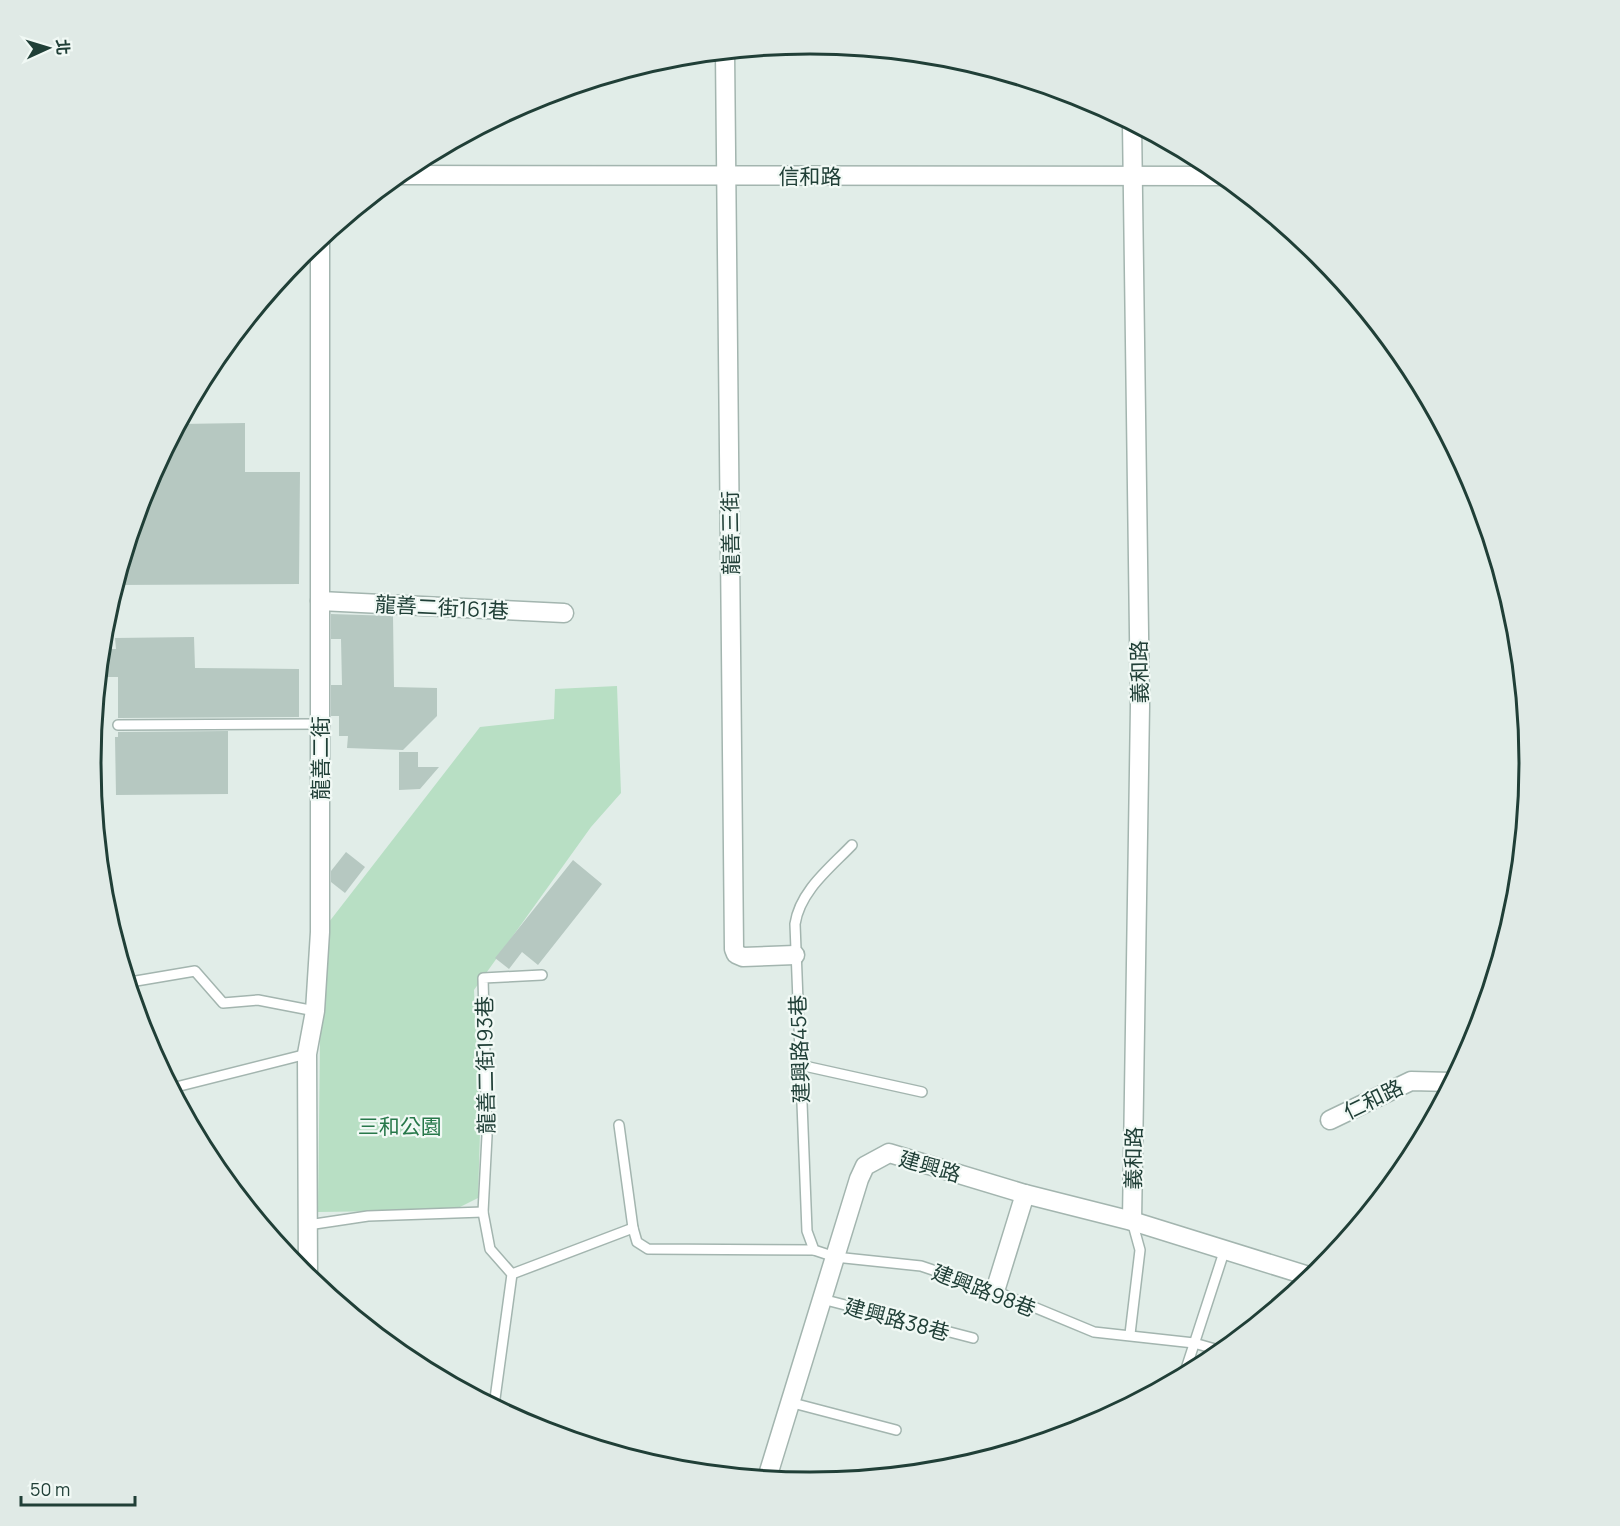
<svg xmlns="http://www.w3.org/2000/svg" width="1620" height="1526" viewBox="0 0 1620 1526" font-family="Manrope,'Noto Sans TC',sans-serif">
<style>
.green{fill:#b8dfc4}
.building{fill:#b6c8c1}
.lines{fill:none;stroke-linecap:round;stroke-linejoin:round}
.lane-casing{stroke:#a3b5af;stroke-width:12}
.street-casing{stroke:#a3b5af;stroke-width:21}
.lane{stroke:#fff;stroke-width:9}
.street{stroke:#fff;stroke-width:18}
.labels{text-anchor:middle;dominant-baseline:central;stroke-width:4.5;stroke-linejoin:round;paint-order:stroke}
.street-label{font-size:21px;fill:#203f37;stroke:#f1f9f5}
.park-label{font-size:21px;fill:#27784a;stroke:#f1f9f5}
.rim{fill:none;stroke:#203f37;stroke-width:3}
</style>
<rect width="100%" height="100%" fill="#e1ede8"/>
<polygon class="green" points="617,686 621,793 591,827 474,990 480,1133 478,1198 454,1210 318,1212 320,1040 329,922 480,727 554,719 555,689"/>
<g class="building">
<polygon points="245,423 245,472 300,472 299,584 116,585 145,487 179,424"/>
<polygon points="331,614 393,616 394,687 437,688 437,716 403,750 347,748 348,736 339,736 339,716 331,716 331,685 342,685 341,639 331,639"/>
<polygon points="194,637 195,668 299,669 299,717 118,718 118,677 99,677 102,649 116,649 115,638"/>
<polygon points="228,731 228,794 116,795 115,737 118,737 118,732"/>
<polygon points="399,752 418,752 418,767 439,767 420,789 399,790"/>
<polygon points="346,852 365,867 345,893 331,882 331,871"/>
<polygon points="573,860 602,884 538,965 522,952 509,969 495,958"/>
</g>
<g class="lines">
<g class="lane-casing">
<g id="lane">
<polyline points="118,725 320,724"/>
<path d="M852,845C830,868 800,891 795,924L807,1231L814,1250L835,1257L921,1266L995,1291L1094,1332L1194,1343L1222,1351"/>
<polyline points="130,988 136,981 195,971 223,1003 258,1000 315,1011"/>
<polyline points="800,1065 922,1092"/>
<polyline points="172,1088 307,1054"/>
<polyline points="619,1125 633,1228 637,1242 648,1249 814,1250"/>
<polyline points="308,1225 368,1216 483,1212"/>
<polyline points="512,1274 633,1228"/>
<polyline points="822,1299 973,1338"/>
<polyline points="1130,1334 1140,1250 1132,1221"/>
<polyline points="1184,1375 1224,1252"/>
<polyline points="789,1402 896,1430"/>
<polyline points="494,1406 512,1274 490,1249 483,1212 487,1136 483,978 542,975"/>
</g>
</g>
<g class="street-casing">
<g id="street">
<polyline points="725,52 734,949 736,954 743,957 795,955"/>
<polyline points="398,175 1223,176"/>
<polyline points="320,601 564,613"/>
<polyline points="1330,1120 1411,1081 1452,1082"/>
<polyline points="1132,1221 1140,706 1132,123"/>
<polyline points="308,1277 307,1054 315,1011 320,932 320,239"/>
<polyline points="995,1291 1025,1194"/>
<polyline points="767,1478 859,1179 865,1166 889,1153 1025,1194 1132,1221 1312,1277"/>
</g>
</g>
<use href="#lane" class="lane"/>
<use href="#street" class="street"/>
</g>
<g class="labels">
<g class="street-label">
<text x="810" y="176">信和路</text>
<text transform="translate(730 533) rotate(-91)">龍善三街</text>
<text transform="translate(442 607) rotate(3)">龍善二街161巷</text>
<text transform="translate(1139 672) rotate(-91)">義和路</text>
<text transform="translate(320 758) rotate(-90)">龍善二街</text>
<text transform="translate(799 1049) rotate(-92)">建興路45巷</text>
<text transform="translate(485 1065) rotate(-91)">龍善二街193巷</text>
<text transform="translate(1373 1099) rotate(-26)">仁和路</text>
<text transform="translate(1133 1158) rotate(-89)">義和路</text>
<text transform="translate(930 1166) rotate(16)">建興路</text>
<text transform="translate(984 1290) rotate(21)">建興路98巷</text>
<text transform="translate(897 1319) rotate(15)">建興路38巷</text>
</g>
<g class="park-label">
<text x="400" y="1126">三和公園</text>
</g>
</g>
<path d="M0 0H1620V1526H0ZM101 763a709 709 0 1 1 1418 0a709 709 0 1 1-1418 0Z" fill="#e0eae6" fill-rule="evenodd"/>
<path class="rim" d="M101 763a709 709 0 1 1 1418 0a709 709 0 1 1-1418 0Z"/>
<g transform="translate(48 48) rotate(86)" stroke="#f1f9f5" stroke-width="4.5" paint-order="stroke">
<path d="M0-4.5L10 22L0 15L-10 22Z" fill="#203f37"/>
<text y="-9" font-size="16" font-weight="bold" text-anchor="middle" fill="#203f37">北</text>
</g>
<path d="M21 1496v9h114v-9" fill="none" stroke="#203f37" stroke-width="3"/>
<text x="30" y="1496" font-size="18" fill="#203f37" stroke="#f1f9f5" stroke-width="4.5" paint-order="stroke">50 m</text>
</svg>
